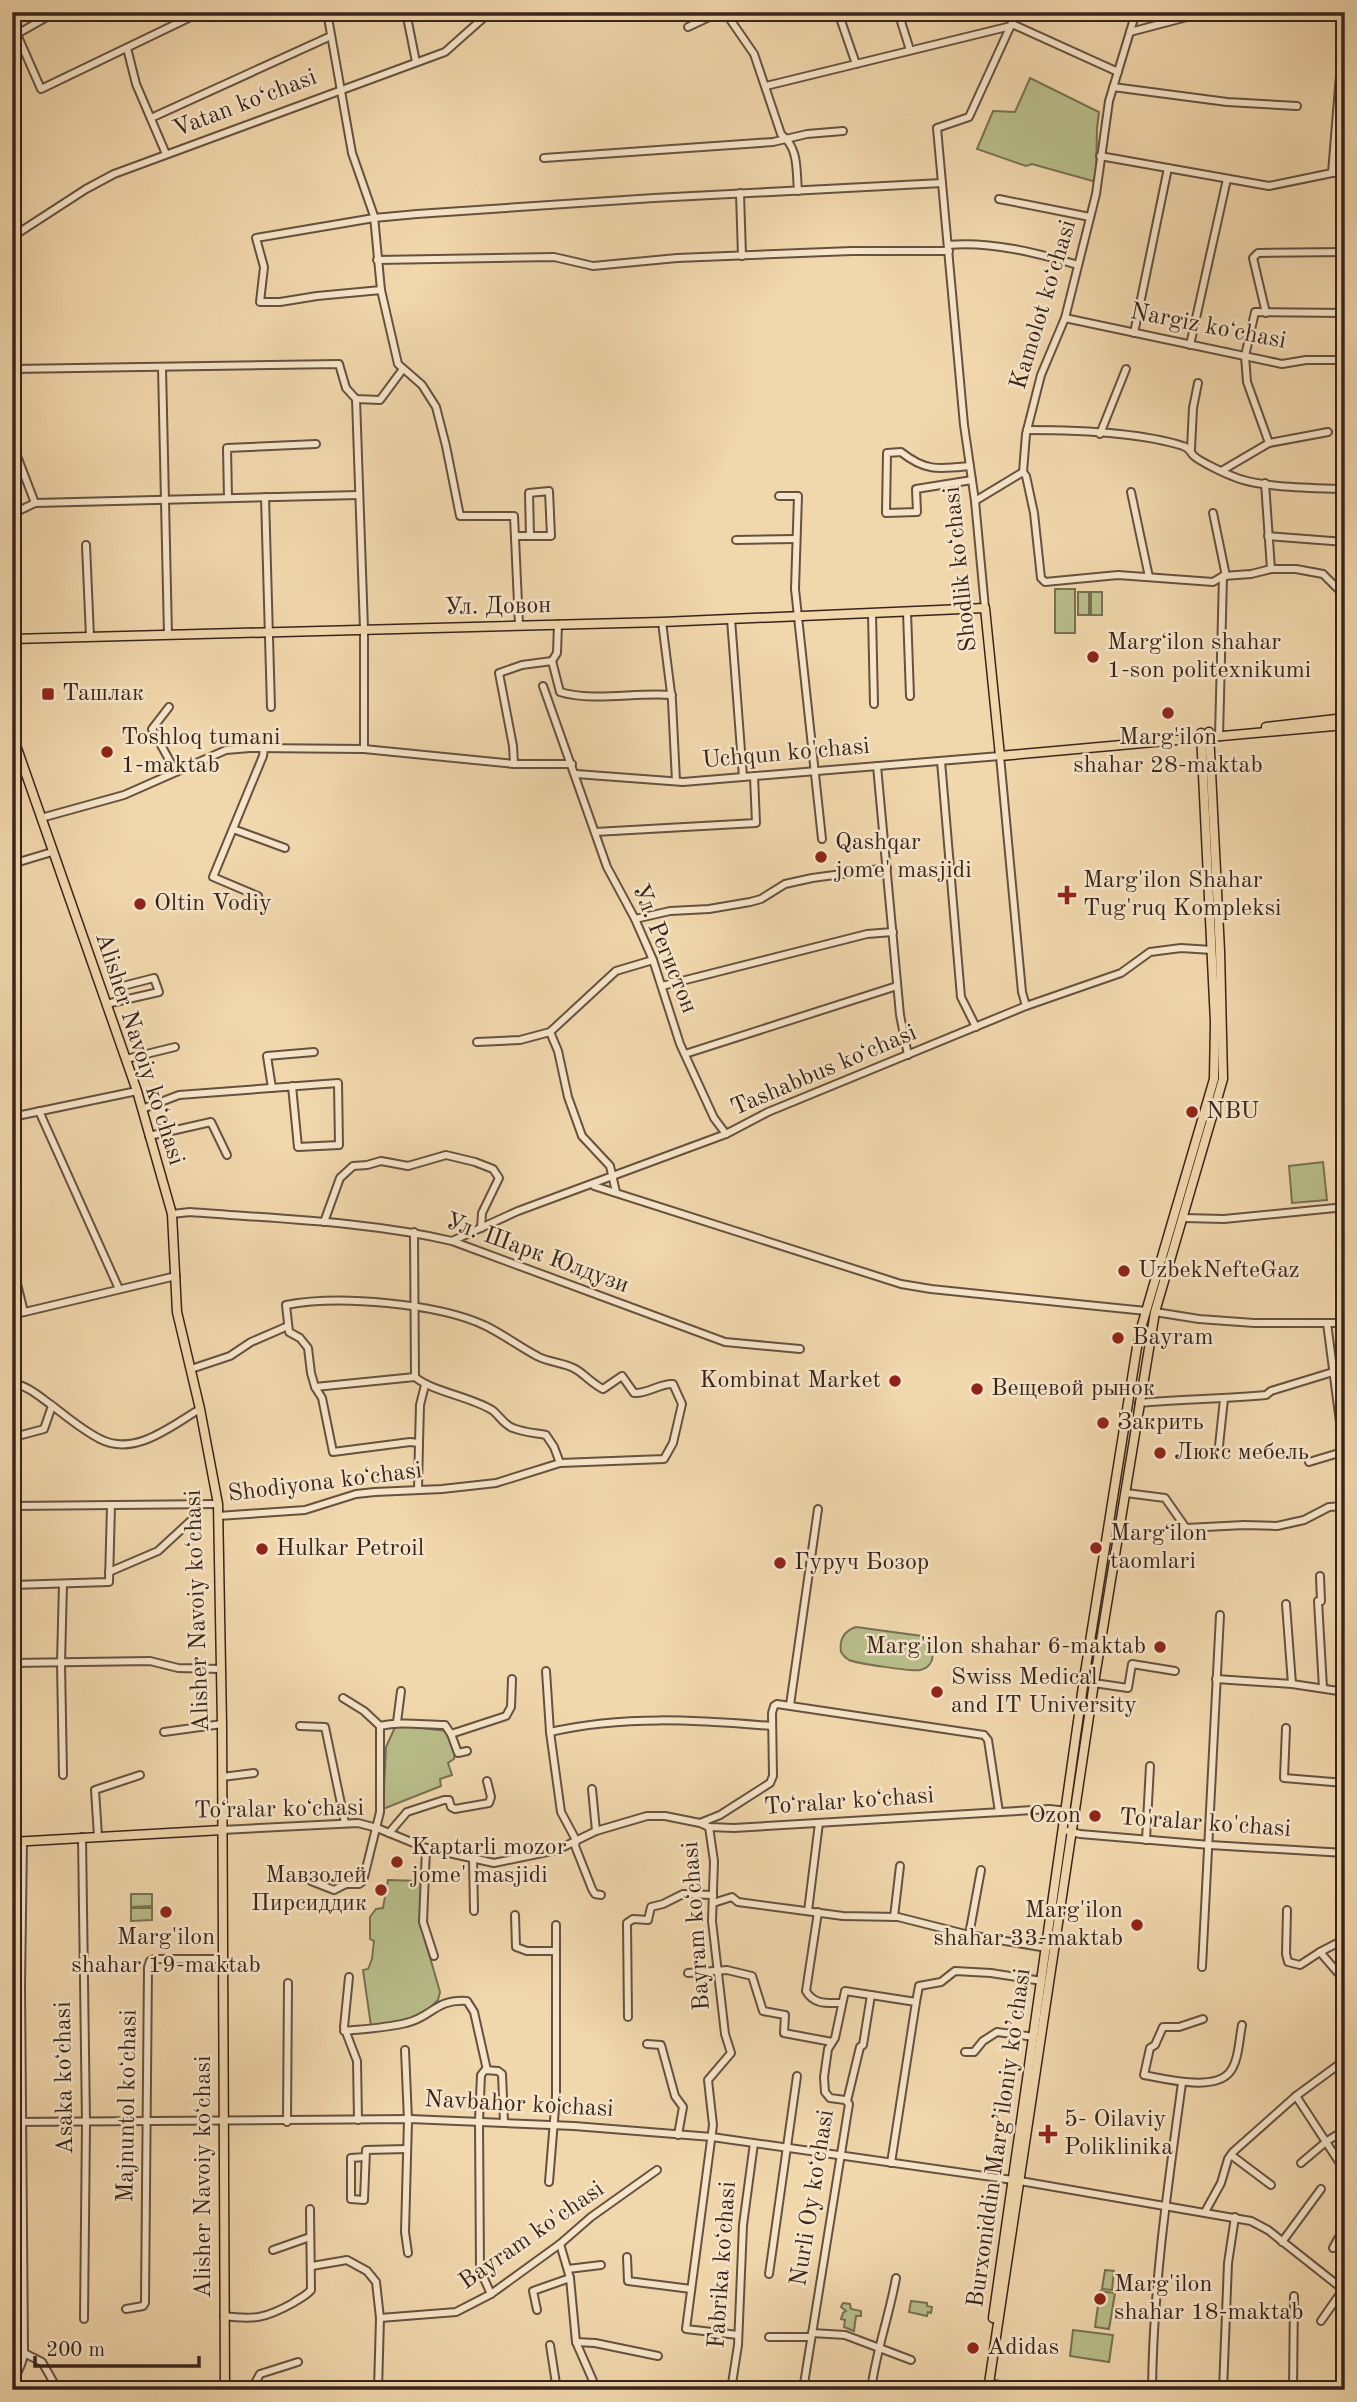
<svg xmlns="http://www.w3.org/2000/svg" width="1357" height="2402" viewBox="0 0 1357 2402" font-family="'Old Standard TT',serif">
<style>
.green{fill:#b8be8a;stroke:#787153;stroke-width:2}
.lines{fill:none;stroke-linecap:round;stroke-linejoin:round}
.minor-casing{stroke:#665140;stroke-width:10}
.major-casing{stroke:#38241c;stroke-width:11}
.minor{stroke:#f6e5c9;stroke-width:6}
.major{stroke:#f1d7ac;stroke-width:8}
.poi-dot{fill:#8f2418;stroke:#f6e5c9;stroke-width:2.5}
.labels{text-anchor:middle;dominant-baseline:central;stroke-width:5;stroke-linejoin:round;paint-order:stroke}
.street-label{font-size:24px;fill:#38241c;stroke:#f6e5c9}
.poi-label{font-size:24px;fill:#38241c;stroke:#f6e5c9;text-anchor:start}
</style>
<rect width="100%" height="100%" fill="#f1d7ac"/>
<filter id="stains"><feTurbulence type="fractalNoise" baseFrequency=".00286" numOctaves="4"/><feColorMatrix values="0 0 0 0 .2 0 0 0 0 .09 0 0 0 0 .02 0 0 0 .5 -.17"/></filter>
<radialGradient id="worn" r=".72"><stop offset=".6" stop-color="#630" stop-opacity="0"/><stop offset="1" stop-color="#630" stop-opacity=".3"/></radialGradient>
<g class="green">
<polygon points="1030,78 1099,112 1097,128 1096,182 1032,164 1026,166 977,149 993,111 1015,112"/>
<rect x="1055" y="589" width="20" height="44"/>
<rect x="1078" y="592" width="11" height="23"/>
<rect x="1091" y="592" width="11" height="23"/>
<polygon points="1323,1162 1327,1200 1292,1203 1289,1166"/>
<path d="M856,1627L922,1636C935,1644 938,1666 920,1670C913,1672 855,1663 849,1660C844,1657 844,1656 841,1652C839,1639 844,1631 856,1627Z"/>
<polygon points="396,1725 447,1731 455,1752 454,1759 448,1763 452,1775 440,1779 441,1786 383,1809 386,1747"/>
<polygon points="388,1880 421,1881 420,1923 440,1992 438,2000 424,2014 412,2019 371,2026 363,1970 368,1969 372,1959 374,1941 370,1939 370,1917 376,1909 383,1908"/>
<polygon points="131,1894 152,1894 152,1906 131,1907"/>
<polygon points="131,1908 152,1908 152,1920 131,1921"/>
<polygon points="1105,2270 1114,2271 1112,2290 1102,2289"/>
<polygon points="1100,2291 1115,2293 1109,2329 1095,2327"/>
<polygon points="911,2301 927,2303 927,2306 932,2307 931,2313 928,2312 927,2316 909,2312"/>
<polygon points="843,2303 850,2304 851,2309 861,2311 861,2316 856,2316 854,2331 844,2327 845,2320 841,2319 843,2313 846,2311 841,2307"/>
<polygon points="1073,2330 1113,2335 1109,2362 1070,2356"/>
</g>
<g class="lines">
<g class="minor-casing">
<g id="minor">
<polyline points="327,12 352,153 374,216 381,290 398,364 422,385 436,407 446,446 460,516 514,516 519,625"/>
<polyline points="406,12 416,62"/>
<path d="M725,12L754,54L781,134C799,149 796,168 798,191"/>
<polyline points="838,12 856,64"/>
<polyline points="898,12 910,50"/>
<polyline points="1330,12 1345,15"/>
<polyline points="12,23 41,89 201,12"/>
<polyline points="1012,24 1118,72"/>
<polyline points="688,27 720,12"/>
<polyline points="1130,32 1206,12"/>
<polyline points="17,34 56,12"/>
<polyline points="127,48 136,84 166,154"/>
<polyline points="766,86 1011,26"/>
<polyline points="1113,87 1227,102 1297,106"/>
<polyline points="151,118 331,36"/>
<polyline points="1100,156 1269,186 1332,173 1345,173"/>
<polyline points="544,158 773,142 807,134 843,131"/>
<polyline points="1332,173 1345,14"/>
<polyline points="740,193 742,256"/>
<polyline points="999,199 1090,217"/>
<polyline points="12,237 86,189 114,174 445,52 490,12"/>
<path d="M948,245C991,241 1037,253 1078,265"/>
<polyline points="377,260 554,257 593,266 677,258 852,251 949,251"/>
<polyline points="381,290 317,296 280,302 260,302 264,267 256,238 374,218 417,214 654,198 942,183"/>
<polyline points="1266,313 1253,258 1258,253 1345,252"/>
<polyline points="1065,318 1282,364 1306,360 1345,360"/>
<polyline points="1134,333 1168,168"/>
<polyline points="1190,345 1227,179"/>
<polyline points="162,367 168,635"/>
<polyline points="12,369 339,364 346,388 356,399 380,400 403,369"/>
<polyline points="356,399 364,629 364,749"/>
<path d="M1027,430C1072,430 1140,432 1183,446C1190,448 1189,451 1194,456C1199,461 1224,473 1232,476C1257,488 1316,488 1345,489"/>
<polyline points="1100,434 1126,369"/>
<polyline points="12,443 35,503"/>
<polyline points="1269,443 1328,432"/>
<polyline points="1191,449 1193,408 1198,383"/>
<path d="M970,466C940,469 926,472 901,452L887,453L886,513L917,512L916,489L972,480"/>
<polyline points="1223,470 1269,443 1247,382 1245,356 1255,312 1345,313"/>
<polyline points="1023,472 1026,476 1034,513 1041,578 1045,582 1118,575 1213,582 1223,576 1251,574 1271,569 1296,569 1323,574 1339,590 1345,589"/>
<polyline points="1265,483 1271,569"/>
<polyline points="1131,492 1149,577"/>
<polyline points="779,496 798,496 795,589 822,839"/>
<polyline points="265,497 271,707"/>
<polyline points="228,498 227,448 316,444"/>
<polyline points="975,501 1023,472 1026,434 1041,375 1065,318 1096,194 1109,101 1136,12"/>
<polyline points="1213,513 1226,576"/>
<polyline points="12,514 35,503 359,495"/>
<polyline points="515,536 551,536 549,491 529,493 530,536"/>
<polyline points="1268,536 1345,542"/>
<polyline points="736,540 796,539"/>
<polyline points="86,545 90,637"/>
<polyline points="12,601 16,627 16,639"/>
<polyline points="985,608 975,501 964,425 937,128 969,117 1017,12"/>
<polyline points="907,612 910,696"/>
<polyline points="872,614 874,704"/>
<polyline points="731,619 743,777"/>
<polyline points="662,622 672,701 676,781"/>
<polyline points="552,661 557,653 558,624"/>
<polyline points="543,686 607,867 635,919 653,960 680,1044 714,1118 726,1134"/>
<polyline points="169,707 152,729 176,772"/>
<polyline points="1219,737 1223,576"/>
<polyline points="941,761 961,997 976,1027"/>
<path d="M514,764L513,746L499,673L522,665L552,661L560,692C594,702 635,692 672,695"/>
<polyline points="877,766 900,1015 908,1055"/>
<polyline points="576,774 683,782 1000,756 1022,992 1026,1006"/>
<polyline points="41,818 124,795 226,750 250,748 364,749 514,764 572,764"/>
<polyline points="233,829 285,848"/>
<polyline points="595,832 756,823 754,776"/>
<polyline points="12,864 52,852"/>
<polyline points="258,896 213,877 263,756 264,748"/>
<polyline points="635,919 670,911 709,909 750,902 761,899 785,884 812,878 887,868"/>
<polyline points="662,986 867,934 893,932"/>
<polyline points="106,1004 159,992 154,978 119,987 120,1001"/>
<polyline points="550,1032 558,1051 568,1097 582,1136 610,1166 616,1192"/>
<polyline points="477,1042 520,1040 550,1032 616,971 653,960"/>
<polyline points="685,1054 897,986"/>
<polyline points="126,1059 175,1047"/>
<polyline points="272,1088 267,1056 314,1052"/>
<polyline points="142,1109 179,1095 338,1083 339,1145 298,1147 292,1086"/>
<polyline points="39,1111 119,1289"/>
<polyline points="12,1117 137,1091"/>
<polyline points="149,1136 211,1122 227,1155"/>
<polyline points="594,1186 901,1284 931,1289 1146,1311"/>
<path d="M172,1214L190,1212C277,1219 367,1221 452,1241L725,1342L800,1349"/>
<polyline points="1183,1218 1224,1219 1345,1207"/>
<polyline points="324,1222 340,1178 353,1166 367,1165 381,1161 408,1166 446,1155 475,1162 493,1169 499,1178 482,1213 481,1228"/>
<polyline points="414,1232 415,1377"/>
<polyline points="452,1241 518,1211 726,1134 768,1112 1026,1006 1121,973 1150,952 1181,948 1212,950"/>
<polyline points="12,1264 24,1312"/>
<polyline points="1155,1312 1199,1319 1254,1323 1345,1323"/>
<polyline points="12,1315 176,1276"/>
<polyline points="191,1369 230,1356 251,1342 288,1326"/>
<path d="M12,1383C26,1385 39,1396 50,1404C66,1416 82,1430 100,1439C135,1457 171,1426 200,1409"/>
<path d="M315,1387L415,1377C433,1392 469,1396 492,1410C499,1415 504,1425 513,1428C522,1432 535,1433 546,1435L554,1447L560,1463"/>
<path d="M1139,1403C1182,1399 1224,1399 1266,1395L1271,1391L1333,1372"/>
<polyline points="14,1437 44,1429 52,1406"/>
<polyline points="419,1443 420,1405 425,1385"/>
<polyline points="1218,1455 1224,1399"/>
<polyline points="1309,1462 1339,1453 1343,1445 1327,1323"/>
<polyline points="1126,1493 1165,1498 1186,1528 1244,1525 1277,1526 1304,1520 1329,1507 1345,1506"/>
<polyline points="12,1506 218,1504"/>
<path d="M218,1516L305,1510L356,1494L375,1492L442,1489L496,1483L560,1463L664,1459L673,1443L682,1404L673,1384C660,1383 648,1394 634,1393L622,1376L603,1389C593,1384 586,1376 577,1370C565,1362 549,1363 537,1356C520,1347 504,1335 486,1326C438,1303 338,1295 286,1305L289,1332L300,1338L308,1348L311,1373L315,1387L322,1398L333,1452L410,1442L419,1443L418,1489"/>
<polyline points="109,1572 158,1551 197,1515 199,1503"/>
<polyline points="1320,1576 1321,1601 1318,1601 1323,1688"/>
<polyline points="63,1584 61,1663 63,1775"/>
<polyline points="12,1585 109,1582 111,1505"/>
<polyline points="1286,1604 1292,1684"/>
<polyline points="12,1663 150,1661 178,1668 221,1669"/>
<polyline points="546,1671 550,1732"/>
<polyline points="1216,1679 1292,1684 1345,1692"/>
<polyline points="1094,1683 1128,1688 1132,1664 1175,1671"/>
<polyline points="343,1698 364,1711 380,1726"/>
<polyline points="790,1705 818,1509"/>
<polyline points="397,1722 401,1691"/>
<polyline points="300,1726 325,1727 345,1823"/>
<polyline points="1286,1728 1284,1778 1345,1783"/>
<polyline points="164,1732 222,1724"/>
<polyline points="451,1734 458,1753 467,1751"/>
<polyline points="222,1777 254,1773"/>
<polyline points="1342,1783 1343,1853"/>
<polyline points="592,1789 596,1831"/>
<polyline points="700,1823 720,1815 770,1783 773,1776 772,1713 774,1706 777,1704 984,1735 988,1740 999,1812"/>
<polyline points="709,1827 714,1861 712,1921 725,2034 731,2053 708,2080 713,2125 686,2329 738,2335"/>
<polyline points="222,1830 358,1823 377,1828 426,1848 494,1863 557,1850 596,1831 647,1816 665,1816 700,1823 709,1827 734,1828 1050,1809 1067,1811"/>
<polyline points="1068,1831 1080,1834 1210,1845 1345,1853"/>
<polyline points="389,1833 407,1812 444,1800 449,1800 451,1807 455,1809 489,1803 491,1797 487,1781"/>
<polyline points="98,1836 95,1790 140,1775"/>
<polyline points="82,1837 86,2123 84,2319"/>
<polyline points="1146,1840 1150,1766"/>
<polyline points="426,1848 423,1922 434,1956"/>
<polyline points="473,1858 474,1911"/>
<path d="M311,1881L334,1890L346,1884H359L363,1881L380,1812V1726C401,1721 423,1725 445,1725L451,1734L506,1716L511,1707L512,1679"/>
<path d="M601,1895L595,1894L592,1889L575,1846L576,1840L561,1812L550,1732C623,1715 696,1720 771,1726"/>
<polyline points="713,1903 732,1897 738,1902 843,1916 898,1917 969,1935 1047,1948"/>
<polyline points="1287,1910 1286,1954 1288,1962 1300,1965 1320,1952"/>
<polyline points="808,1911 819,1823"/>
<path d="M818,1912L806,1991C814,2005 827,2003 842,2003"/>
<polyline points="515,1915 516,1947 527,1951 556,1951"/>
<polyline points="894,1917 900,1866"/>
<polyline points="969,1935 981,1870"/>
<polyline points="1345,1939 1320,1952 1345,1981"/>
<polyline points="1202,1967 1220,1615"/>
<polyline points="688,1973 727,1970 752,1976 763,2011 785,2015 784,2033 832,2042"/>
<polyline points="349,1977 344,2027 357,2061 358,2120"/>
<polyline points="916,2002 919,1986 941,1982 955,1971 991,1973 1042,1981"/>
<polyline points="628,2017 627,1923 633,1919 648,1920 651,1907 663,1904 683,1894 713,1895"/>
<path d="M1203,2019L1179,2027H1163L1155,2045L1150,2048L1144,2075C1165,2079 1213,2091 1229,2073C1239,2062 1239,2039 1242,2025"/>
<path d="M344,2031C364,2029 386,2028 406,2023C433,2017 434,1999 467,2001L474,2012L487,2070"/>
<polyline points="647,2044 661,2045 675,2096 683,2107 678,2135"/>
<polyline points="405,2050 408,2120 405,2232 408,2253"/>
<polyline points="965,2052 974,2052 983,2041 997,2032 1034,2037"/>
<polyline points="1296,2096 1345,2171"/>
<polyline points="847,2101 860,2047 863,2045 871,1995"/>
<polyline points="12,2122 410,2119 574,2126 712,2137 1020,2181 1251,2221 1268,2230 1340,2287"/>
<polyline points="287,2122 288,1983"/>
<polyline points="1231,2155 1271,2185"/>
<polyline points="365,2157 351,2158 351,2199 364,2200 366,2150 407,2149"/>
<polyline points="1301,2163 1327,2141 1345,2130"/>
<polyline points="549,2182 556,2096 556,1925"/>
<polyline points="1205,2212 1221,2183 1228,2159 1233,2152 1296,2096 1345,2060"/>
<polyline points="1282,2242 1321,2189"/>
<polyline points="560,2244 570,2278 576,2342 597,2390"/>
<polyline points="1333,2248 1345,2226"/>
<polyline points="273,2250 310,2237"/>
<polyline points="627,2257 628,2281 691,2289"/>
<polyline points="312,2266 347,2260 367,2271 376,2282 380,2318 378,2390"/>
<polyline points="568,2269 601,2265"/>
<polyline points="769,2274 797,2076"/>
<polyline points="491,2294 480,2270 479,2121 481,2075 485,2070 498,2071 502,2074 504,2122"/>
<polyline points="126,2309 143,2306 145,2303 148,1967 150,1961 154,1959 223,1959"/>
<polyline points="537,2310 533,2291 570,2278"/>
<path d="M224,2316C255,2320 266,2318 293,2303C300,2298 306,2296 311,2290L310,2209"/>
<polyline points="380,2318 456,2312 491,2294 560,2244 591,2217 657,2170"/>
<polyline points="1321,2321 1342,2291 1340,2287"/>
<polyline points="812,2333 845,2335 911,2360"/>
<polyline points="769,2337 811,2337"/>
<polyline points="576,2342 595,2343 658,2356"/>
<polyline points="550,2345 557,2390"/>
<polyline points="24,2353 42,2362 58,2390"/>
<polyline points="989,2383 1026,2390"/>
<polyline points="225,2388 254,2385 260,2374 298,2362"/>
<path d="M13,2390C13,2375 23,2367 24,2353L21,1985L23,1841"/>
<polyline points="643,2390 660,2388"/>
<polyline points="731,2390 738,2345 743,2225 754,2143"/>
<polyline points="803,2390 849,2104 845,2100 830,2098 825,2092 824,2077 828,2049 835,2038 845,1991 916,2002 891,2163"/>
<path d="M871,2390C876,2351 889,2317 896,2278"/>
<path d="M1152,2390C1153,2286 1168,2185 1182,2083"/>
<polyline points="1223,2390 1228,2263 1235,2217"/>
<polyline points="1293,2390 1294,2296"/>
</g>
</g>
<g class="major-casing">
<g id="major">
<polyline points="12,639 662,622 985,608 1000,756 1345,725"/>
<polyline points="1266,727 1345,718"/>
<polyline points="12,734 137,1091 172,1214 177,1312 200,1409 218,1504 222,1724 225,2390"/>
<polyline points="12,1842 222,1830"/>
<polyline points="993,2318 1084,1679 1137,1347 1142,1325 1214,1079 1215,1022 1201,733"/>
<polyline points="988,2390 1094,1683 1155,1312 1223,1079 1220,951 1209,732"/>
</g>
</g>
<use href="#minor" class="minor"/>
<use href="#major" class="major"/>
</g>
<g class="poi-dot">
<circle cx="1093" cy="657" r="7"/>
<rect x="41" y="687" width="14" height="14" rx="3.5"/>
<circle cx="1168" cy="713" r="7"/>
<circle cx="107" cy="752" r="7"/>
<circle cx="821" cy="857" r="7"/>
<path d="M1063.5 884.5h7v7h7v7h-7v7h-7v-7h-7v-7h7z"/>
<circle cx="140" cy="904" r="7"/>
<circle cx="1192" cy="1112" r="7"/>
<circle cx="1124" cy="1271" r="7"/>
<circle cx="1118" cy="1338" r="7"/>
<circle cx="895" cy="1381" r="7"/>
<circle cx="977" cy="1389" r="7"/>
<circle cx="1103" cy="1423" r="7"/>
<circle cx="1160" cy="1453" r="7"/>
<circle cx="1096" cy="1548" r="7"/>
<circle cx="262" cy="1549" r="7"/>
<circle cx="780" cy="1563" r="7"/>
<circle cx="1160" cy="1647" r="7"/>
<circle cx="937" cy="1692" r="7"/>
<circle cx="1095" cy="1816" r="7"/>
<circle cx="397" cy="1862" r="7"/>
<circle cx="381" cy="1890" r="7"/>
<circle cx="166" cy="1912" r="7"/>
<circle cx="1137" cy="1925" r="7"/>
<path d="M1044.5 2123.5h7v7h7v7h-7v7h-7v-7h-7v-7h7z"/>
<circle cx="1100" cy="2299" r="7"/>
<circle cx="973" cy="2348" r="7"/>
</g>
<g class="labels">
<g class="street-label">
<text transform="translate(245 104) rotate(-21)">Vatan ko‘chasi</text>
<text transform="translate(1044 305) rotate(-73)">Kamolot koʻchasi</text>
<text transform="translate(1208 327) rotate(11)">Nargiz koʻchasi</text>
<text transform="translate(961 569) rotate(-96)">Shodlik koʻchasi</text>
<text transform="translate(498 607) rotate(-1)">Ул. Довон</text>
<text transform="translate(786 754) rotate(-5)">Uchqun ko'chasi</text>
<text transform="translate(664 949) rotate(68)">Ул. Регистон</text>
<text transform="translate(139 1049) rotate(72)">Alisher Navoiy koʻchasi</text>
<text transform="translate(824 1071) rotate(-23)">Tashabbus koʻchasi</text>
<text transform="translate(537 1254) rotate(20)">Ул. Шарк Юлдузи</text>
<text transform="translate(325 1483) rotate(-7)">Shodiyona koʻchasi</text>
<text transform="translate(198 1611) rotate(-92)">Alisher Navoiy koʻchasi</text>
<text transform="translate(849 1802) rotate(-4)">Toʻralar koʻchasi</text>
<text transform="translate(279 1810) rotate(-1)">Toʻralar koʻchasi</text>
<text transform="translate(1205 1824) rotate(4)">To'ralar ko'chasi</text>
<text transform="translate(697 1926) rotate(-94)">Bayram koʻchasi</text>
<text transform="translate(65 2078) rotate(-91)">Asaka koʻchasi</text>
<text transform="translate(519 2105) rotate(3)">Navbahor koʻchasi</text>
<text transform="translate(128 2106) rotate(-89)">Majnuntol koʻchasi</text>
<text transform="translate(1000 2138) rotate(-82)">Burxoniddin Marg’iloniy ko’chasi</text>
<text transform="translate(204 2177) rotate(-90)">Alisher Navoiy koʻchasi</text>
<text transform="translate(813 2198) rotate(-81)">Nurli Oy koʻchasi</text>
<text transform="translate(532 2236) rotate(-35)">Bayram ko'chasi</text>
<text transform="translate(723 2265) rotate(-86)">Fabrika koʻchasi</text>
</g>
<g class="poi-label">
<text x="1107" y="643">Margʻilon shahar<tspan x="1107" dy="28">1-son politexnikumi</tspan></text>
<text x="62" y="694">Ташлак</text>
<text x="121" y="738">Toshloq tumani<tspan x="121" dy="28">1-maktab</tspan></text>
<text x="1168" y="738" text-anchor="middle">Marg'ilon<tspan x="1168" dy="28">shahar 28-maktab</tspan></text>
<text x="835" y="843">Qashqar<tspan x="835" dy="28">jome' masjidi</tspan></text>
<text x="1083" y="881">Marg'ilon Shahar<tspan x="1083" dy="28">Tug'ruq Kompleksi</tspan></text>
<text x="154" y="904">Oltin Vodiy</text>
<text x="1206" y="1112">NBU</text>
<text x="1138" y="1271">UzbekNefteGaz</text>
<text x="1132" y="1338">Bayram</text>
<text x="881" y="1381" text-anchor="end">Kombinat Market</text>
<text x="991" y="1389">Вещевой рынок</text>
<text x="1117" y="1423">Закрить</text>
<text x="1174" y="1453">Люкс мебель</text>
<text x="1110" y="1534">Margʻilon<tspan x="1110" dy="28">taomlari</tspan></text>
<text x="276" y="1549">Hulkar Petroil</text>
<text x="794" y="1563">Гуруч Бозор</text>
<text x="1146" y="1647" text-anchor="end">Marg'ilon shahar 6-maktab</text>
<text x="951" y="1678">Swiss Medical<tspan x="951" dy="28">and IT University</tspan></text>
<text x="1081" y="1816" text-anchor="end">Ozon</text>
<text x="411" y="1848">Kaptarli mozor<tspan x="411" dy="28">jome' masjidi</tspan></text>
<text x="367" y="1876" text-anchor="end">Мавзолей<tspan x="367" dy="28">Пирсиддик</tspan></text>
<text x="1123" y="1911" text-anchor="end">Marg'ilon<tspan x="1123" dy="28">shahar 33-maktab</tspan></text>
<text x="166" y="1938" text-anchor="middle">Marg'ilon<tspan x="166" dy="28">shahar 19-maktab</tspan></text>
<text x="1064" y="2120">5- Oilaviy<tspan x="1064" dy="28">Poliklinika</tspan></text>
<text x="1114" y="2285">Marg'ilon<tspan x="1114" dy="28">shahar 18-maktab</tspan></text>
<text x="987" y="2348">Adidas</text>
</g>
</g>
<rect width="1357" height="2402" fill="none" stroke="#f1d7ac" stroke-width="42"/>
<rect x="14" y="14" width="1329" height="2374" fill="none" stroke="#38241c" stroke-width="3.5"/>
<rect x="21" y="21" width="1315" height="2360" fill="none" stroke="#38241c" stroke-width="2"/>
<path d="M35 2356v10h164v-10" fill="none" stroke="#38241c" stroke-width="3.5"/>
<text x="46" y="2356" font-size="21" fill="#38241c" stroke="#f6e5c9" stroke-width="5" paint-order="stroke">200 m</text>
<rect width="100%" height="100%" filter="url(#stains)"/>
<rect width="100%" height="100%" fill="url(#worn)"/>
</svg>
